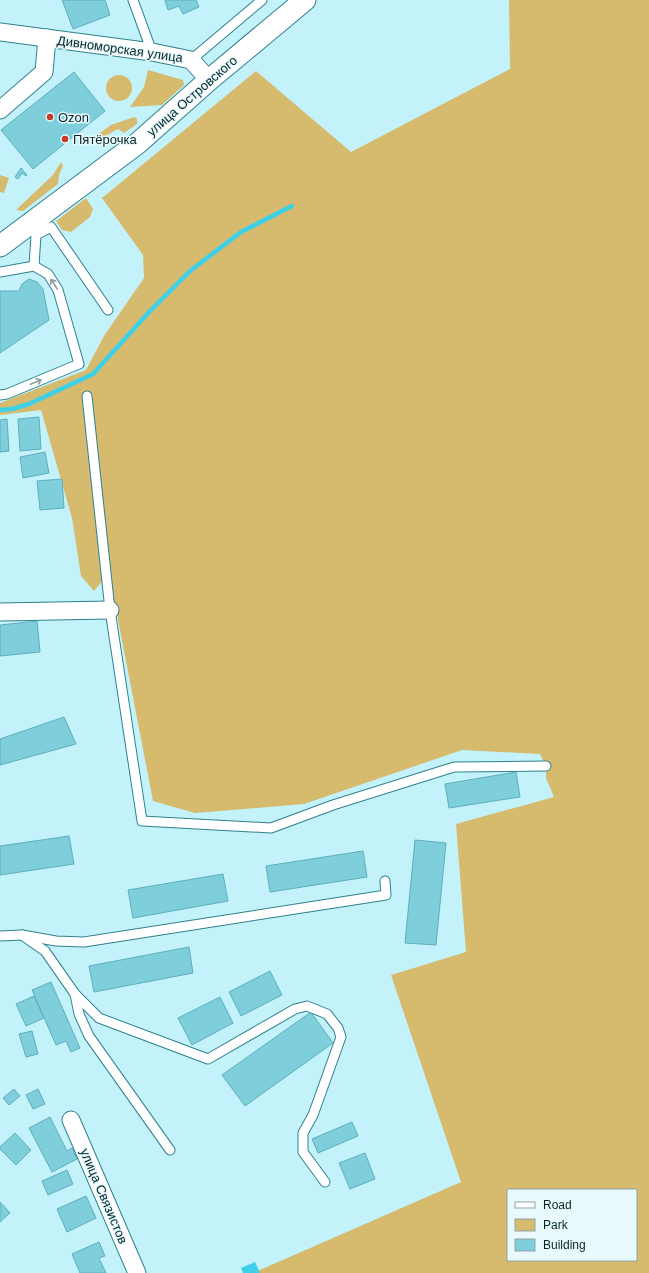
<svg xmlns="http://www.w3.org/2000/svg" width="649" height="1273" viewBox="0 0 649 1273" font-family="Arial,sans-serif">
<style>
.green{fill:#d6ba6e;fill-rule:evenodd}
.water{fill:#3cd1e8}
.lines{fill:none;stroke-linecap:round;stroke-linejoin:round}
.stream{stroke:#3cd1e8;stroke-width:4.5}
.building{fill:#7ecedc;stroke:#5eaebc}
.service-casing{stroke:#2e818e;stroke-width:11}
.minor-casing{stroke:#2e818e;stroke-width:19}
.tertiary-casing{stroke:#2e818e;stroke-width:23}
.service{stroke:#fff;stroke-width:9}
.minor{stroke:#fff;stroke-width:17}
.tertiary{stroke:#fff;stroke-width:21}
.oneway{stroke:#8e9ea0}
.poi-dot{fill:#c63a2a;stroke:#eaf9fb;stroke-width:1.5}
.labels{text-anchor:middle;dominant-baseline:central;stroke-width:3;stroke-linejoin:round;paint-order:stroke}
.street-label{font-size:13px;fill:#03272c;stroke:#eaf9fb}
.poi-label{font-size:13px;fill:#03272c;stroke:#eaf9fb;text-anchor:start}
</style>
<rect width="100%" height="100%" fill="#c4f2fa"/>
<g class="green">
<path d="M509,0H649V1273H253L461,1182L391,975L466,952L456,824L554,797L546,778V766L540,754L462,750L304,804L195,813L153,801L109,573L94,591L81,576L72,518L41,410L0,415V403L86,370L104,336L144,278L143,255L102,198L256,71L351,152L510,69ZM508,1190H636V1260H508Z"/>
<polygon points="148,70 183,80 184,85 162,105 130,107 144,87"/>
<circle cx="119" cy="88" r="13"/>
<polygon points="134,117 137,119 137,124 124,133 118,129 100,139 94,137 111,125"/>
<polygon points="61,162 63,166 59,175 58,184 23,211 16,210 53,175"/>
<polygon points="0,175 9,178 4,193 0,192"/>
<polygon points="86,198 93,209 90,217 71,232 62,230 56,221"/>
</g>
<polygon class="water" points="255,1262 260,1273 243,1273 241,1268"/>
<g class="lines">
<polyline class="stream" points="0,410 12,409 29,404 93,374 150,311 190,271 241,232 292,206"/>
</g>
<g class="building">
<polygon points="62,0 105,0 110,15 73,29"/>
<polygon points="165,0 196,0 199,7 183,14 179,6 168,10"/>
<polygon points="74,72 105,111 33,169 1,130"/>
<polygon points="21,168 27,175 26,176 22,173 18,179 15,177"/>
<polygon points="29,279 37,282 43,289 49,320 0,353 0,291 19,291 22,284"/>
<polygon points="39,417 41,449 20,451 18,419"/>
<polygon points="7,419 9,451 0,452 0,420"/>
<polygon points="45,452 49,473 23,478 20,457"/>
<polygon points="62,479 64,508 40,510 37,481"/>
<polygon points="37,621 40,652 0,656 0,625"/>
<polygon points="64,717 76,744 0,765 0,739"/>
<polygon points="516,772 520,797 449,808 445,784"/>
<polygon points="69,836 74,864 0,875 0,846"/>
<polygon points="415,840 446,843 436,945 405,943"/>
<polygon points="363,851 367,877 270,892 266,866"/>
<polygon points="223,874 228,901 133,918 128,890"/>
<polygon points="189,947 193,973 94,992 89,966"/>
<polygon points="270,971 282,995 241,1016 229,992"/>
<polygon points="51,982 80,1048 71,1052 66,1041 56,1045 32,990"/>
<polygon points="34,996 44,1018 26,1026 16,1004"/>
<polygon points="220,997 233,1023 192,1045 178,1018"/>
<polygon points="311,1012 333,1043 245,1106 222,1075"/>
<polygon points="32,1031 38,1054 26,1057 19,1034"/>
<polygon points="14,1089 20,1096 9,1105 3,1098"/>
<polygon points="38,1089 45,1104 33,1109 26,1095"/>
<polygon points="50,1117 67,1151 72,1148 77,1159 52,1172 29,1128"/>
<polygon points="352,1122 358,1136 318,1153 312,1139"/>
<polygon points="15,1133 31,1150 16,1165 0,1149 0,1147"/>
<polygon points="365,1153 375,1179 350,1189 339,1163"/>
<polygon points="67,1170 73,1184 48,1195 42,1181"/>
<polygon points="86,1196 96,1218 67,1232 57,1209"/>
<polygon points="0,1202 10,1213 0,1222"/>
<polygon points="99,1242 105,1256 99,1258 106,1273 80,1273 72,1254"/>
</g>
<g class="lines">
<g class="service-casing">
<g id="service">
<polyline points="133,0 152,52"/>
<polyline points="191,60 262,0"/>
<polyline points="34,266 36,235 51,227 108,310"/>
<polyline points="0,272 34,266 48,274 58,290 79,364 7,394 0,395"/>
<polyline points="87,396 110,610 142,821 271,828 333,805 454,767 546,766"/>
<polyline points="22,935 45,951 75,994 99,1018 208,1059 295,1009 307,1006 327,1014 338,1028 341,1037 313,1115 303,1133 303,1152 325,1182"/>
<polyline points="0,936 22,935 56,941 84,942 386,895 385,881"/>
<polyline points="75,994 79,1014 89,1036 170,1150"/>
</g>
</g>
<g class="minor-casing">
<g id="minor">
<polyline points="0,32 152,52 191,60 209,80"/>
<polyline points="0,110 44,72 47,38"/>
<polyline points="0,612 110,610"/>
<polyline points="71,1120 137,1273"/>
</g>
</g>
<g class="tertiary-casing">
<polyline id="tertiary" points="0,246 138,143 209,80 305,0"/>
</g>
<use href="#service" class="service"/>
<use href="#minor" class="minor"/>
<use href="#tertiary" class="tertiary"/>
</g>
<defs><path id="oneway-shaft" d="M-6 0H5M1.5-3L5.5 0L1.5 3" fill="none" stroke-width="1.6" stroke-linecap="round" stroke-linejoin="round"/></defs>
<g class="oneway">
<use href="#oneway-shaft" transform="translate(54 284) rotate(-123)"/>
<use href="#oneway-shaft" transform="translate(36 382) rotate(-23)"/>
</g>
<g class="poi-dot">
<circle cx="50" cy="117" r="4"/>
<circle cx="65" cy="139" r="4"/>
</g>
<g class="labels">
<g class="street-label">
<text transform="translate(120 49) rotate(8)">Дивноморская улица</text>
<text transform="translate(192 96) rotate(-41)">улица Островского</text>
<text transform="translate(104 1196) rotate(67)">улица Связистов</text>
</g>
<g class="poi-label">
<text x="58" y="117">Ozon</text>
<text x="73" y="139">Пятёрочка</text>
</g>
</g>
<rect x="507" y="1189" width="130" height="72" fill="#eaf9fb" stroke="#8ea5a8"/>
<rect x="515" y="1202" width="20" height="6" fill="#ffffff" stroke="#8ea5a8"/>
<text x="543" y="1209" font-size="12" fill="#03272c">Road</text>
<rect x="515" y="1219" width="20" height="12" fill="#d6ba6e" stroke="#8ea5a8"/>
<text x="543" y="1229" font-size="12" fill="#03272c">Park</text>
<rect x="515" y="1239" width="20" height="12" fill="#7ecedc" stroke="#8ea5a8"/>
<text x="543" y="1249" font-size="12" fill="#03272c">Building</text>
</svg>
